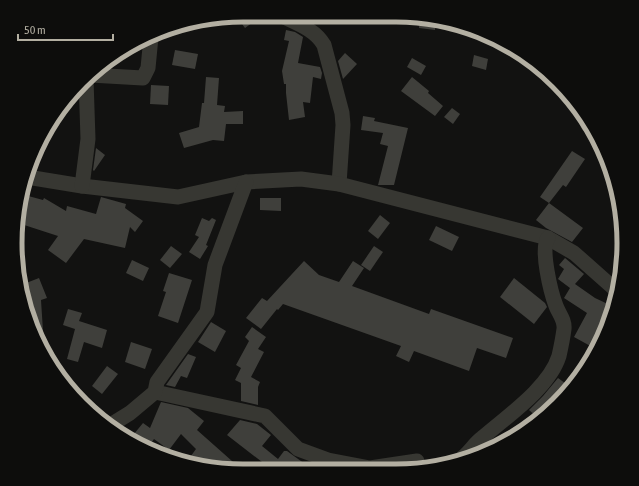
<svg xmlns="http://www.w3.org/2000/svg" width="639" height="486" viewBox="0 0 639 486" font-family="'Asap Condensed',sans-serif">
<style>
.building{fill:#3f3f3b}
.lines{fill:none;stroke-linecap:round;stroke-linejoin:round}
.minor{stroke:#373732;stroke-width:15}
.rim{fill:none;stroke:#b3afa2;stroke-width:5}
</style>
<rect width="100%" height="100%" fill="#121211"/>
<g class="building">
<polygon points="243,15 263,15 245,28 236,16"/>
<polygon points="420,17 436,20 435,30 419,28"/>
<polygon points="286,30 295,32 303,37 298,63 320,67 322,73 321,79 313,77 310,103 303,102 305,117 289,120 286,93 286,84 284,84 282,71 289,41 284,40"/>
<polygon points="175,50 198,54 195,69 172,65"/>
<polygon points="345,53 357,64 343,79 338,61"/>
<polygon points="474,55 488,59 486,70 472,66"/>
<polygon points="412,58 426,66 421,75 407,67"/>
<polygon points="206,77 219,78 217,105 225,106 224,112 243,111 243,124 226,124 224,141 213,140 184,148 179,133 199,127 202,103 204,103"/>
<polygon points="412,77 429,91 428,93 443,106 435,116 401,91"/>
<polygon points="151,85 169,86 168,105 150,104"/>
<polygon points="452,108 460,114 453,124 444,117"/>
<polygon points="363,116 375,118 374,121 408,128 394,185 378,185 388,146 380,144 383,133 361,130"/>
<polygon points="96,148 105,155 94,171 93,170"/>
<polygon points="572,151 585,159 566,187 563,185 549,203 583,228 572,242 546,228 536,220 549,203 540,197"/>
<polygon points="21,194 43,200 44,198 66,211 67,206 96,214 101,197 126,204 125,208 143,221 135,232 130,227 125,248 84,239 66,263 48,250 58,236 18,223"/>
<polygon points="260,198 281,198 281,211 260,210"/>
<polygon points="380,215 390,223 378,239 368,231"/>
<polygon points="202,218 209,221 212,218 216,220 206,245 208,246 200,259 189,252 199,237 195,235"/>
<polygon points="436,226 459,237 452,251 429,240"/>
<polygon points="171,246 182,254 170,268 160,260"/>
<polygon points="374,246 383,252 370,271 361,265"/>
<polygon points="565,258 584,274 575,284 595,298 610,305 601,320 605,323 594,348 574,337 587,313 564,298 570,288 558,279 564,269 559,265"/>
<polygon points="132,260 149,268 143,281 126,273"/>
<polygon points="304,261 319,275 339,282 353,261 364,268 352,286 429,314 431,309 513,338 506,358 477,348 469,371 414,351 409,362 396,356 401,346 283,304 278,310 277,309 261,329 246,318 262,298 267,301"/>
<polygon points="169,273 192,280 178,323 158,316 166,292 163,291"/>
<polygon points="39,278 47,298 41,300 43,331 35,332 27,316 26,302 21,285"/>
<polygon points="514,278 545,303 547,307 534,324 500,297"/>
<polygon points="68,309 82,313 79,321 107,330 102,348 84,342 78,362 67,359 75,329 63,325"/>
<polygon points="211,322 226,331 215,352 198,342"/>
<polygon points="252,327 266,337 258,349 264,352 251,377 260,382 258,387 258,405 241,401 241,383 235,380 241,368 236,365 249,341 245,337"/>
<polygon points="131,342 152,349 145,369 125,362"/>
<polygon points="188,354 196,357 187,378 181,376 175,387 166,385"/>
<polygon points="107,366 118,374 102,394 92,386"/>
<polygon points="558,378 569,386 538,418 529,410 543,396"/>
<polygon points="161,402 188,408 204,421 197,430 241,469 213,469 188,460 196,449 181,434 169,450 154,439 149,446 134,434 143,423 150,428"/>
<polygon points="240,420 257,424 271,435 262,446 278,459 284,451 287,451 312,469 271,469 227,435"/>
</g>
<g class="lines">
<g class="minor">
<path d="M280,15C296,23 315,29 324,45L342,113L343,125L339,184"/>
<polyline points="90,75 143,78 148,68 151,37"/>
<polyline points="588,125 590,126"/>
<polyline points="27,177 82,186 178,197 246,182 301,179 339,184 548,238 574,253 618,292"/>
<polyline points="82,186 88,139 86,79"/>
<polyline points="155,392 265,416 298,449 328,460 370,468 417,461"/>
<polyline points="109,426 130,413 155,392 157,382 207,312 215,265 246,182"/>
<path d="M458,461C468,455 473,445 482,438C506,417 549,388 559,356C561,347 563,337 564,329C565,320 559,314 556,306C551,293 540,249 548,238"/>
</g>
</g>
<path d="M0 0H639V486H0ZM243 22H396A221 221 0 0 1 617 243V243A221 221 0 0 1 396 464H243A221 221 0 0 1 22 243V243A221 221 0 0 1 243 22Z" fill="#0d0d0c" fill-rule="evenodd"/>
<path class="rim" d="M243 22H396A221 221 0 0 1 617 243V243A221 221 0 0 1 396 464H243A221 221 0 0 1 22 243V243A221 221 0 0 1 243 22Z"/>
<path d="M18 34v6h95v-6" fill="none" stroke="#b3afa2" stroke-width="2"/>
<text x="24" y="34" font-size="12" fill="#b3afa2" stroke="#0d0d0c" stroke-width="3" paint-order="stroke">50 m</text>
</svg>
